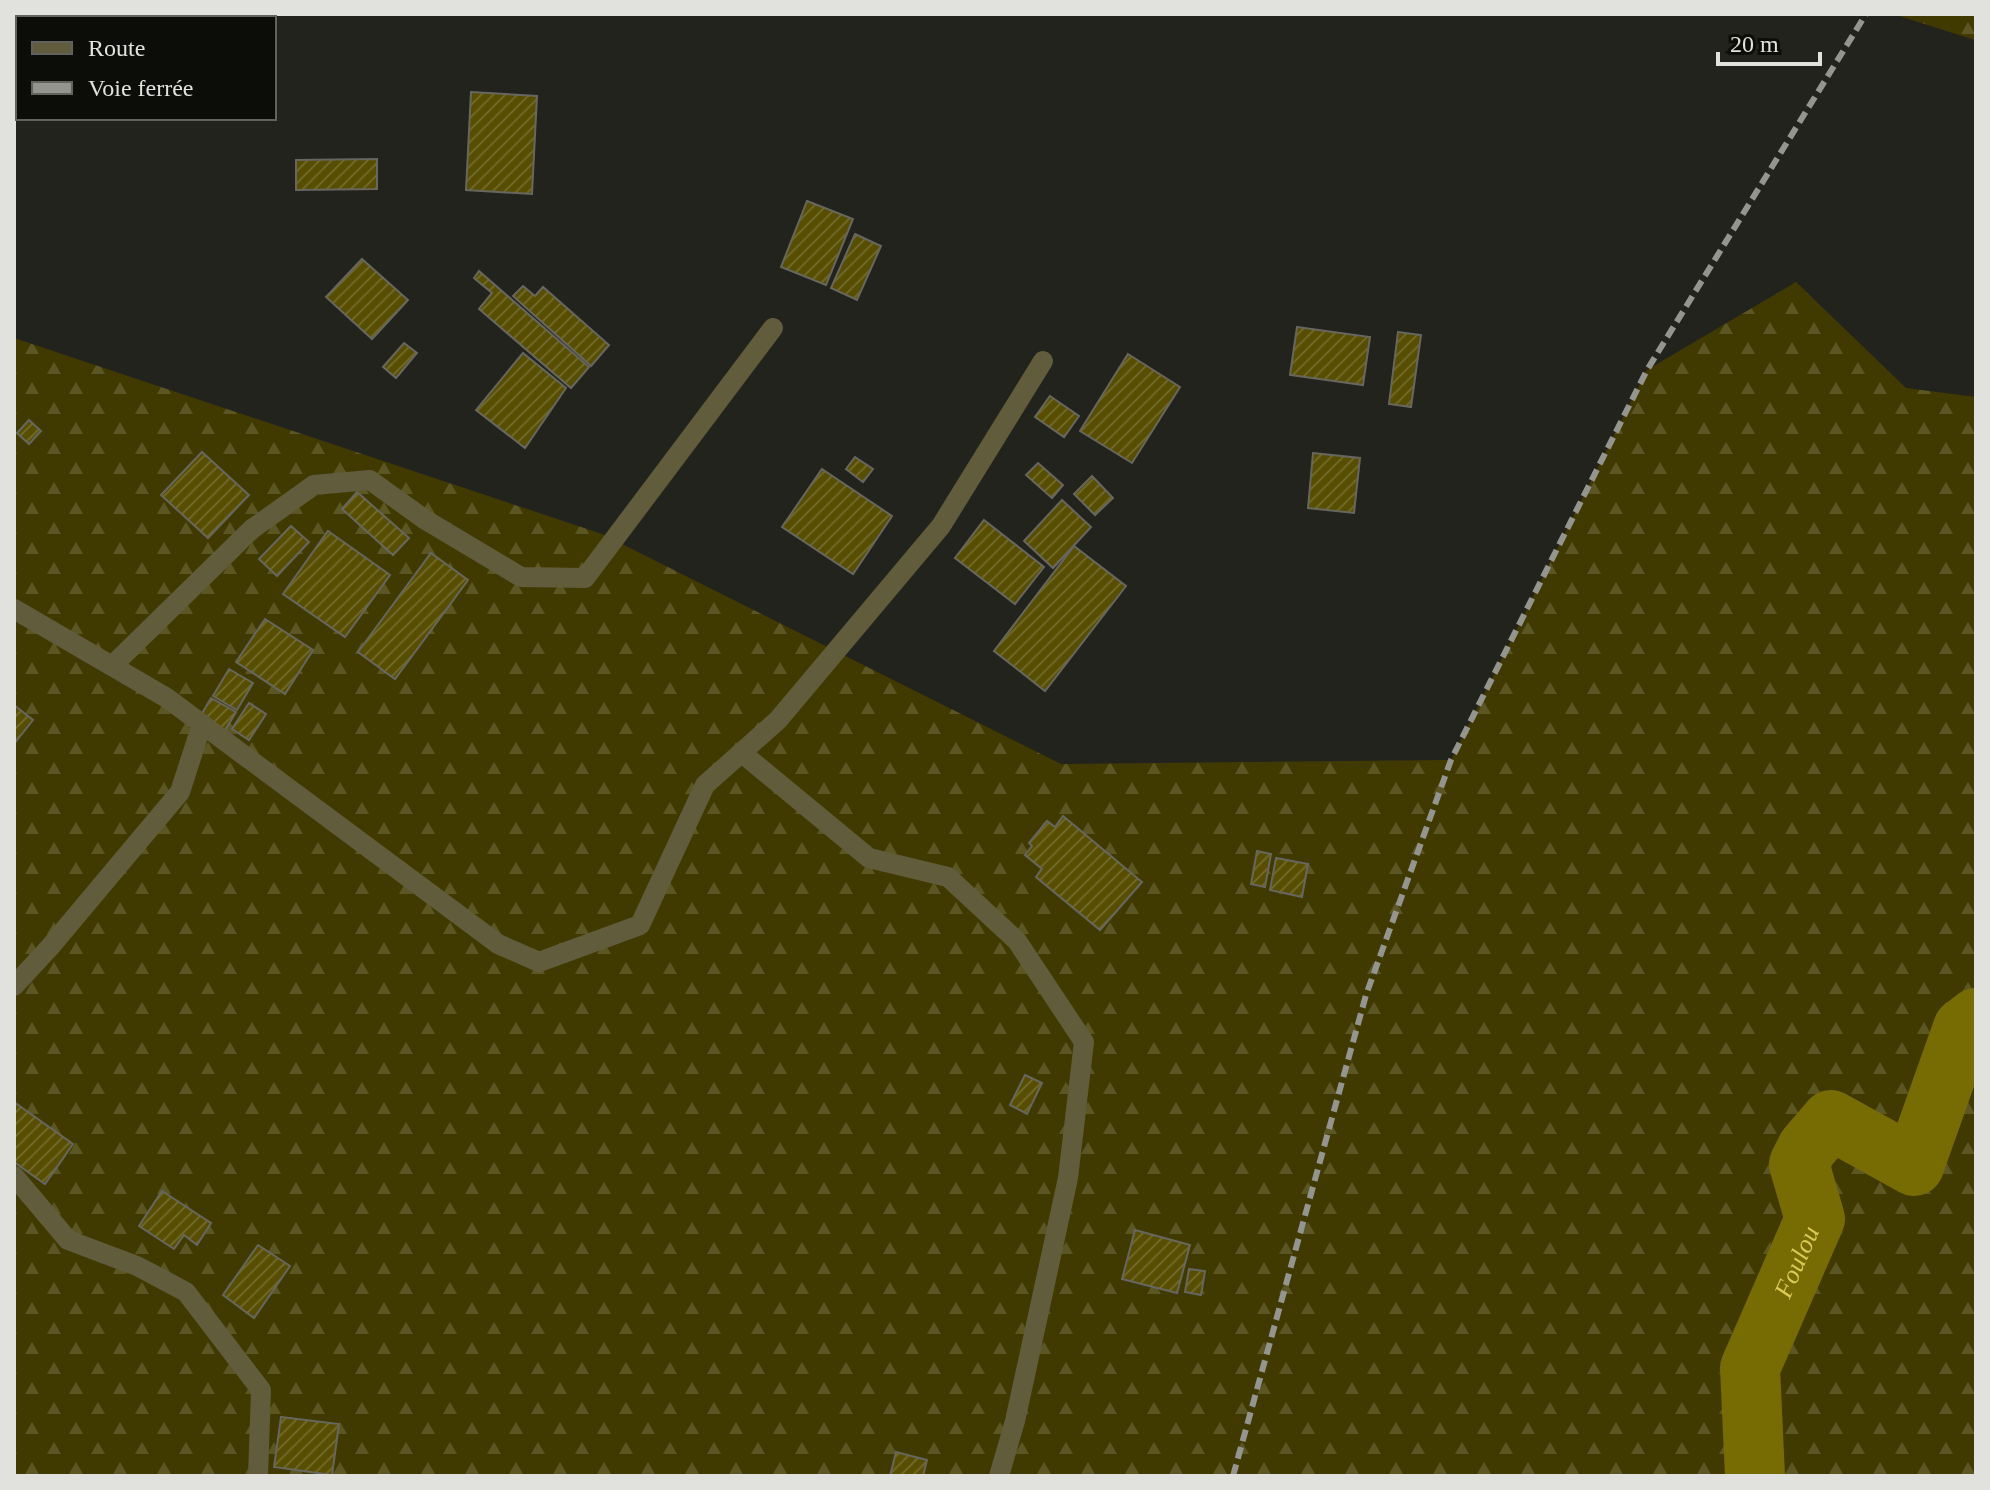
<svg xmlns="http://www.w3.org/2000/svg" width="1990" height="1490" viewBox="0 0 1990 1490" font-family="Georgia,serif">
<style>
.forest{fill:url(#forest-firs)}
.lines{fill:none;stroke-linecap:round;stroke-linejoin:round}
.river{stroke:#776b04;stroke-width:60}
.building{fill:url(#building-hatch);stroke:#67665f;stroke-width:2}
.minor{stroke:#615c3c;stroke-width:20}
.rail{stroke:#959590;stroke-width:6;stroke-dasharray:12 6;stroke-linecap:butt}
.labels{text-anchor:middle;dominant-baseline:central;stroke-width:6;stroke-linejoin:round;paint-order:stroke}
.water-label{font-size:26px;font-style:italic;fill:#dbcb55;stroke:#0c0c09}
</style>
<defs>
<pattern id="forest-firs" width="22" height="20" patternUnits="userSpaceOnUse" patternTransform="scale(2)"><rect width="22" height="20" fill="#413a00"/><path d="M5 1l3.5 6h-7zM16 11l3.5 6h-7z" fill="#5c5625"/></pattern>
<pattern id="building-hatch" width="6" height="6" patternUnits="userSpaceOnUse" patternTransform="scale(2)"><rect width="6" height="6" fill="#574e02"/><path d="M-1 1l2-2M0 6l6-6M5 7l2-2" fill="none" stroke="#6f6726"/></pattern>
</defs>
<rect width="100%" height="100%" fill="#23231d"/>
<g class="forest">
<polygon points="1893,14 1976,14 1976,69 1975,40"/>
<polygon points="1796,282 1906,388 1976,397 1976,1476 14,1476 14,338 602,534 1061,764 1451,760 1647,370"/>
</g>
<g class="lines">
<path class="river" id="s1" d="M1755,1476L1750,1368L1815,1219L1799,1164L1807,1148L1831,1120L1914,1166L1963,1028L1976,1018"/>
</g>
<g class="building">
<polygon points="471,92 537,96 532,194 466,190"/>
<polygon points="377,159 377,189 296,190 296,160"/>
<polygon points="807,201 853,219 826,285 781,267"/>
<polygon points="855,234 881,246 857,300 831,288"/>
<polygon points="362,259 408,300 372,339 326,297"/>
<polygon points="479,271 589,367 571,388 479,309 492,293 474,278"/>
<polygon points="523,286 535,296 543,287 609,345 591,366 513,296"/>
<polygon points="1297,327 1370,337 1363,385 1290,375"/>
<polygon points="1398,332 1421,335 1411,407 1389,404"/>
<polygon points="404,343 417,353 396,378 383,367"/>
<polygon points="523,353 566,388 525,448 476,410"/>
<polygon points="1128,354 1180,387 1132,463 1080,431"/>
<polygon points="1050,396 1079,416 1064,437 1035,417"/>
<polygon points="29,420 41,431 29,444 17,433"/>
<polygon points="202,452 249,495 208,538 161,495"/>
<polygon points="1313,453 1360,458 1354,513 1308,508"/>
<polygon points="855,457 873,469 863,482 846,469"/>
<polygon points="1038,463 1063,485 1052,498 1026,475"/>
<polygon points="822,469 892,516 853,574 782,527"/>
<polygon points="1092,476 1113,498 1095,515 1074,494"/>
<polygon points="357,492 409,538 393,555 342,509"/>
<polygon points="1062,500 1091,527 1053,568 1024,541"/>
<polygon points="984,520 1044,567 1015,604 955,558"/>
<polygon points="291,526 309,542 277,576 259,559"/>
<polygon points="328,531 390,575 345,637 283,594"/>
<polygon points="1074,546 1126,586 1045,691 994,651"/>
<polygon points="431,553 468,580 395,679 358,652"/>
<polygon points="265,619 313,650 285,694 236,662"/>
<polygon points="229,669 253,683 237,710 213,696"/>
<polygon points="211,698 236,712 224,732 200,717"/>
<polygon points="249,703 266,714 249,740 232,729"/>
<polygon points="14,705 33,720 14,744"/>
<polygon points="1063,816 1142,882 1100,930 1036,877 1042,869 1025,855 1032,846 1029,843 1047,821 1055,827"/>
<polygon points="1257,851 1271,854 1265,887 1251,884"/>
<polygon points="1276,858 1308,864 1302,897 1270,890"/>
<polygon points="1025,1075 1042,1083 1027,1114 1010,1105"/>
<polygon points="14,1102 73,1144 45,1184 14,1162"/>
<polygon points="162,1191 211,1223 197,1245 184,1235 174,1249 139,1226"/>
<polygon points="1135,1230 1190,1245 1177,1293 1122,1279"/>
<polygon points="258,1245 290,1266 254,1318 223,1295"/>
<polygon points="1189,1269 1205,1271 1201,1295 1185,1292"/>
<polygon points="281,1417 339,1424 332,1475 274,1467"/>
<polygon points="896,1452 927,1460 923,1476 890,1476"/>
</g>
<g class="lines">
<g class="minor">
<polyline points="14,609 167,698 498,944 539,962 640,925 705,785 778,720 941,526 1043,361"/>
<polyline points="112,666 252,529 314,485 370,480 424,519 521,577 585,578 773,328"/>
<polyline points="742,753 869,858 948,877 1017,941 1084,1042 1068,1178 1015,1421 999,1476"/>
<polyline points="14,986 50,947 180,792 202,724"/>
<polyline points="14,1176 68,1240 137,1266 186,1292 261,1390 258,1476"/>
</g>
<polyline class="rail" points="1233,1476 1366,995 1451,760 1647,370 1866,14"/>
</g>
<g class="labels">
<g class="water-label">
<text stroke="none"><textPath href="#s1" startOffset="224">Foulou</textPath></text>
</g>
</g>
<rect width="1990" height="1490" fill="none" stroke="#e1e1dd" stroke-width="32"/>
<rect x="16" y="16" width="260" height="104" fill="#0c0c09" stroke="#61615e" stroke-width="2"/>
<rect x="32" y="42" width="40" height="12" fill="#615c3c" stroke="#61615e" stroke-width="2"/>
<text x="88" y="56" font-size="24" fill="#e1e1dd">Route</text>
<rect x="32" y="82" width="40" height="12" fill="#959590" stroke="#61615e" stroke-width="2"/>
<text x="88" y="96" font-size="24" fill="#e1e1dd">Voie ferrée</text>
<path d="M1718 52v12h102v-12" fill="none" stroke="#e1e1dd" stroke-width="4"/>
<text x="1730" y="52" font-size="24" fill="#e1e1dd" stroke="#0c0c09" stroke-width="6" paint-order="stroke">20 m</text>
</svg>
